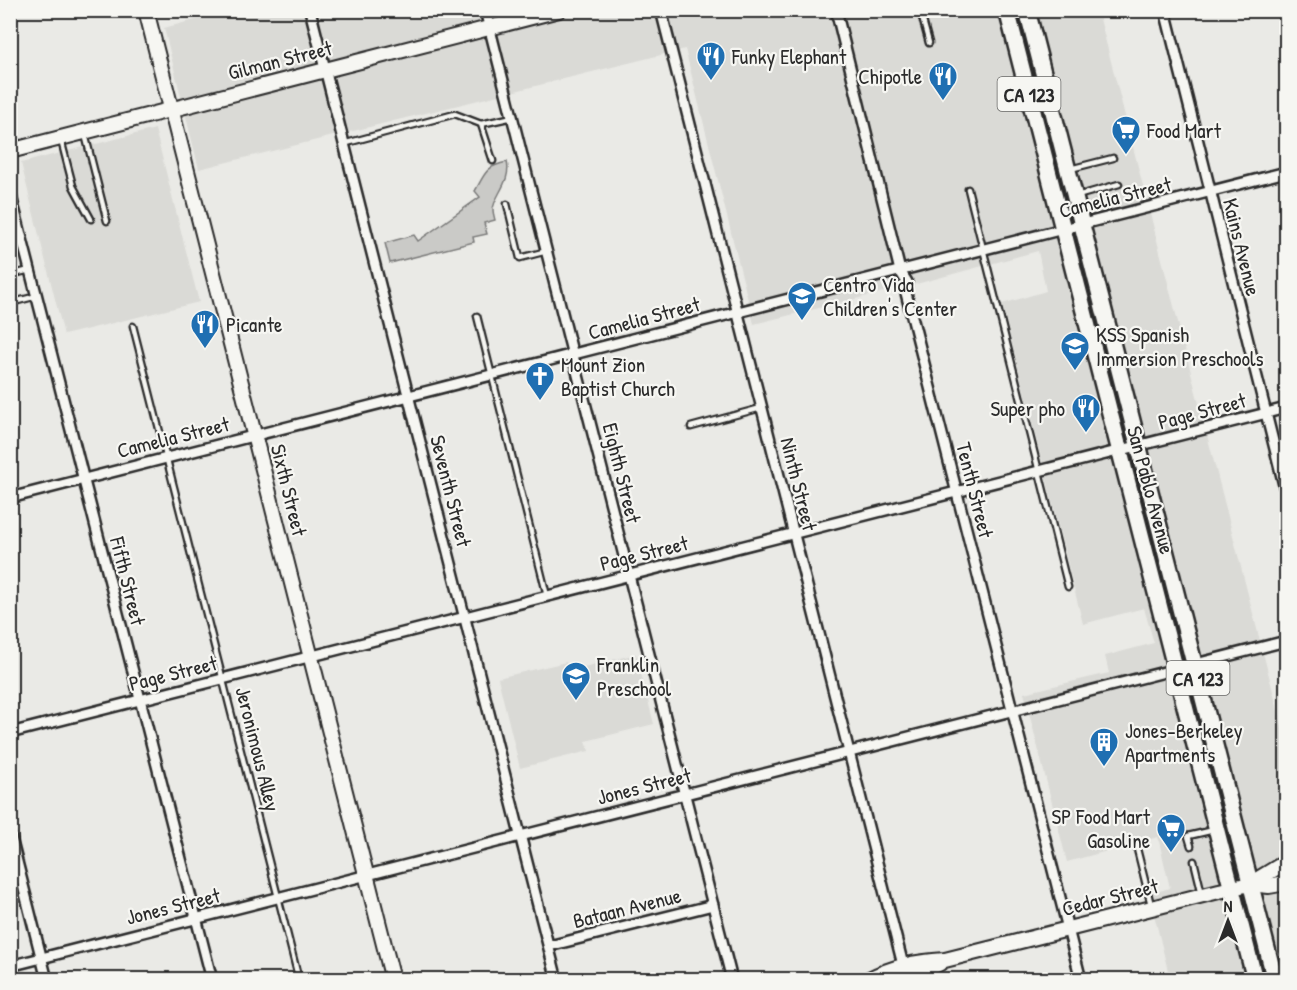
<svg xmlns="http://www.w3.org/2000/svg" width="1297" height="990" viewBox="0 0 1297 990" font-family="'Patrick Hand',sans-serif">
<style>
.built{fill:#dadad6}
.green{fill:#cacac7;stroke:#7a7a79;stroke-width:1.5}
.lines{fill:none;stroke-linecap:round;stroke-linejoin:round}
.lane-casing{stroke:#2b2b2b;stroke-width:9}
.street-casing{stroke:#2b2b2b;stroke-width:14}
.secondary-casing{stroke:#2b2b2b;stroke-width:18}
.primary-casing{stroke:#2b2b2b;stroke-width:20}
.lane{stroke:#f6f6f2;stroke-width:4.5}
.street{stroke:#f6f6f2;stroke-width:9}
.secondary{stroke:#f6f6f2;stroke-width:14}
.primary{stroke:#f6f6f2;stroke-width:15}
.labels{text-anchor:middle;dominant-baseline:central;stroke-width:4.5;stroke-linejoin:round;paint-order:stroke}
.shield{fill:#f6f6f2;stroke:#686867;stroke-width:1.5}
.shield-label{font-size:20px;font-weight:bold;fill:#2b2b2b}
.poi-label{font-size:21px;fill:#2b2b2b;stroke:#f6f6f2;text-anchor:start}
.street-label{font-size:21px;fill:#2b2b2b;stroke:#f6f6f2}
</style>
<rect width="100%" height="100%" fill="#eaeae6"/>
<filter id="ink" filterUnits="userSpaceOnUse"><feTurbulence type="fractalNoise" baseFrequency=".0167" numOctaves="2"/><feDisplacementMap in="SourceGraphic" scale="12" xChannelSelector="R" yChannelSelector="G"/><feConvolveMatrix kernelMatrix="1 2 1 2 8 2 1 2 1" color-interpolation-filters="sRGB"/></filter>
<g filter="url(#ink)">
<g class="built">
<polygon points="232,10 1098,11 1286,742 1286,979 1170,979 1149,894 1170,888 1158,837 1067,862 1024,693 1109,673 1105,656 1154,643 1144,608 1083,624 1002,304 1046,291 1038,251 920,283 754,324 685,49 199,169 164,28"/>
<polygon points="155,129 199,302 64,335 21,163"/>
<polygon points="636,654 654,724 586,741 589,751 520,768 498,678 566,662 568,671"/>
</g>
<path class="green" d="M507,162C512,181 493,197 493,210C493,213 494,216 495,220L484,223L487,234L473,237L474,242L390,263L385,243L414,235L418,241L480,197L475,191C486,172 485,167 507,162Z"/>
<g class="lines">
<g class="lane-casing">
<g id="lane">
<polyline points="920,10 929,43"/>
<polyline points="481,124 493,161"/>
<polyline points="85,134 107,221"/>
<polyline points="61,140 73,186 91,219"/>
<polyline points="343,144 455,114 481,124 513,117"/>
<polyline points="1070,169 1113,158"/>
<polyline points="968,189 1068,587"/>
<polyline points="1077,196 1119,184"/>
<polyline points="507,204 520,258 547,251"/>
<polyline points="10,275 30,270"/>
<polyline points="10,303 37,296"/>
<polyline points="477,316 547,596"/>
<polyline points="133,326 299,980"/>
<polyline points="691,427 761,408"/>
<polyline points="1191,846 1188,836 1214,830"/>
<polyline points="1137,849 1151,905"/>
<polyline points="1194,861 1202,894"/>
</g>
</g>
<g class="street-casing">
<g id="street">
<polyline points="310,10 557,980"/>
<polyline points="485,10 732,980"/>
<polyline points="661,10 903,965"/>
<polyline points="836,10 900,271 907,282 906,293 1081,980"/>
<polyline points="1165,10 1286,493"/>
<polyline points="10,192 212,980"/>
<polyline points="10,498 1286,172"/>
<polyline points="10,733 1286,408"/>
<polyline points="10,834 47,980"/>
<polyline points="549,946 713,905"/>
<polyline points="10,966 1286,641"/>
</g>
</g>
<g class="secondary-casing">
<g id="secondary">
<polyline points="146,10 393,980"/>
<polyline points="10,151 559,10"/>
<polyline points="1250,884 1286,862"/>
<path d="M867,980C895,966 914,962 945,960L1219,891L1250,884L1269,886L1286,883"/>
<polyline points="895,980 919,974 940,963"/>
</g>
</g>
<g class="primary-casing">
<g id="primary">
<polyline points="1007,10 1255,980"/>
<polyline points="1027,10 1275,980"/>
</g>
</g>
<use href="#lane" class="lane"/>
<use href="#street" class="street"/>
<use href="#secondary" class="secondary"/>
<use href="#primary" class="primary"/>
</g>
</g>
<defs>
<g id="restaurant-pin" transform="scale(1.5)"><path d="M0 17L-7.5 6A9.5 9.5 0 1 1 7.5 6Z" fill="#1f6fb2" stroke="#f6f6f2"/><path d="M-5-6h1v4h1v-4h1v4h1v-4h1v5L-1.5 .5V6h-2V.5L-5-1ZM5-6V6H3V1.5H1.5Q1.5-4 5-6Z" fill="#fff"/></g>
<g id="supermarket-pin" transform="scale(1.5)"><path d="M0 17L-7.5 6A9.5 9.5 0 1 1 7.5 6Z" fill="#1f6fb2" stroke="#f6f6f2"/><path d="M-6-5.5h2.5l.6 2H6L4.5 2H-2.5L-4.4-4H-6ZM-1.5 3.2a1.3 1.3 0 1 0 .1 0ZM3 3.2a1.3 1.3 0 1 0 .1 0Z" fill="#fff"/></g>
<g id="school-pin" transform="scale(1.5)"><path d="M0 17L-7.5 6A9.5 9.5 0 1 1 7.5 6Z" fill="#1f6fb2" stroke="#f6f6f2"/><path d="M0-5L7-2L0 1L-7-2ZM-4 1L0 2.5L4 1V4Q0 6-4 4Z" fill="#fff"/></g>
<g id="church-pin" transform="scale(1.5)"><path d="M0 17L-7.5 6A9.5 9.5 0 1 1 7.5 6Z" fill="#1f6fb2" stroke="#f6f6f2"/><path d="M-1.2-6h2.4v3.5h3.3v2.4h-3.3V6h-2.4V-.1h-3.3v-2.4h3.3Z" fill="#fff"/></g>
<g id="building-pin" transform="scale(1.5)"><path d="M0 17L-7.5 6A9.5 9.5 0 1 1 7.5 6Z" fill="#1f6fb2" stroke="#f6f6f2"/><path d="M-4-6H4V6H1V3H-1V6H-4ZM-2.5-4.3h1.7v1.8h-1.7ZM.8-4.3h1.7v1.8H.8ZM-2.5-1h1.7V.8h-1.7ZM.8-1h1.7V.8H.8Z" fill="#fff"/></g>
</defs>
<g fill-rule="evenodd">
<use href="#restaurant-pin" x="711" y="56"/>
<use href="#restaurant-pin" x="943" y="76"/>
<use href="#supermarket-pin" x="1126" y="130"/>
<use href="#school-pin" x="802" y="296"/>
<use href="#restaurant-pin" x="205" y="324"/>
<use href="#school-pin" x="1075" y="346"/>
<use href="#church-pin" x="540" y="376"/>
<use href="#restaurant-pin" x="1086" y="408"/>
<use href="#school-pin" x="576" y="676"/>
<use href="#building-pin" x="1104" y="742"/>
<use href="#supermarket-pin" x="1171" y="828"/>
</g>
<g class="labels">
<g class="shield">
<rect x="997.5" y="77" width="63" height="34" rx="4.5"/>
<rect x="1166.5" y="661" width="63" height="34" rx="4.5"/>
</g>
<g class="shield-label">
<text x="1029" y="94">CA 123</text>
<text x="1198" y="678">CA 123</text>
</g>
<g class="poi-label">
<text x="732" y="56">Funky Elephant</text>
<text x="922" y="76" text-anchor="end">Chipotle</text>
<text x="1147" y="130">Food Mart</text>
<text x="823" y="284">Centro Vida<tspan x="823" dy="24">Children's Center</tspan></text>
<text x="226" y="324">Picante</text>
<text x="1096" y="334">KSS Spanish<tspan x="1096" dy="24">Immersion Preschools</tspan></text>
<text x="561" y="364">Mount Zion<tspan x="561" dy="24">Baptist Church</tspan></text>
<text x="1065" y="408" text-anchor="end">Super pho</text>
<text x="597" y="664">Franklin<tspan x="597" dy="24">Preschool</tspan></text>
<text x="1125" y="730">Jones-Berkeley<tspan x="1125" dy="24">Apartments</tspan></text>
<text x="1150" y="816" text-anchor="end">SP Food Mart<tspan x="1150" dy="24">Gasoline</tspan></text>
</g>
<g class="street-label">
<text transform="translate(280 60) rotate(-14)">Gilman Street</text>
<text transform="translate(1115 197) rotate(-14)">Camelia Street</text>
<text transform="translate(1242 247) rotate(76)">Kains Avenue</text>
<text transform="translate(644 318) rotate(-15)">Camelia Street</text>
<text transform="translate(1202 411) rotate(-15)">Page Street</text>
<text transform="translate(173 437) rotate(-14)">Camelia Street</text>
<text transform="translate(622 473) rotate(76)">Eighth Street</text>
<text transform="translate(799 484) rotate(76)">Ninth Street</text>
<text transform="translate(289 490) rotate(76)">Sixth Street</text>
<text transform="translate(975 490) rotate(76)">Tenth Street</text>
<text transform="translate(1151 490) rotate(75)">San Pablo Avenue</text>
<text transform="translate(451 491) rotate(76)">Seventh Street</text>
<text transform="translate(644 553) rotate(-14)">Page Street</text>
<text transform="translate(128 581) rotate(76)">Fifth Street</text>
<text transform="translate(173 673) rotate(-14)">Page Street</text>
<text transform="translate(258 749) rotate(76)">Jeronimous Alley</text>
<text transform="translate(644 786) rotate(-14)">Jones Street</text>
<text transform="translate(1110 897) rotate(-14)">Cedar Street</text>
<text transform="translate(173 906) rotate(-14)">Jones Street</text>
<text transform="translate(627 908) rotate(-14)">Bataan Avenue</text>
</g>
</g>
<rect width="1297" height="990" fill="none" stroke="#f6f6f2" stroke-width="36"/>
<rect x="18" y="18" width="1261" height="954" fill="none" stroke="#2b2b2b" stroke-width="2" filter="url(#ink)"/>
<g transform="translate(1228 921)" stroke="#f6f6f2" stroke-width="4.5" paint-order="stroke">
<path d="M0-4.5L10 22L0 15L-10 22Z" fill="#2b2b2b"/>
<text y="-9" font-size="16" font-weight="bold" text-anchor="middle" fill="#2b2b2b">N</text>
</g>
</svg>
